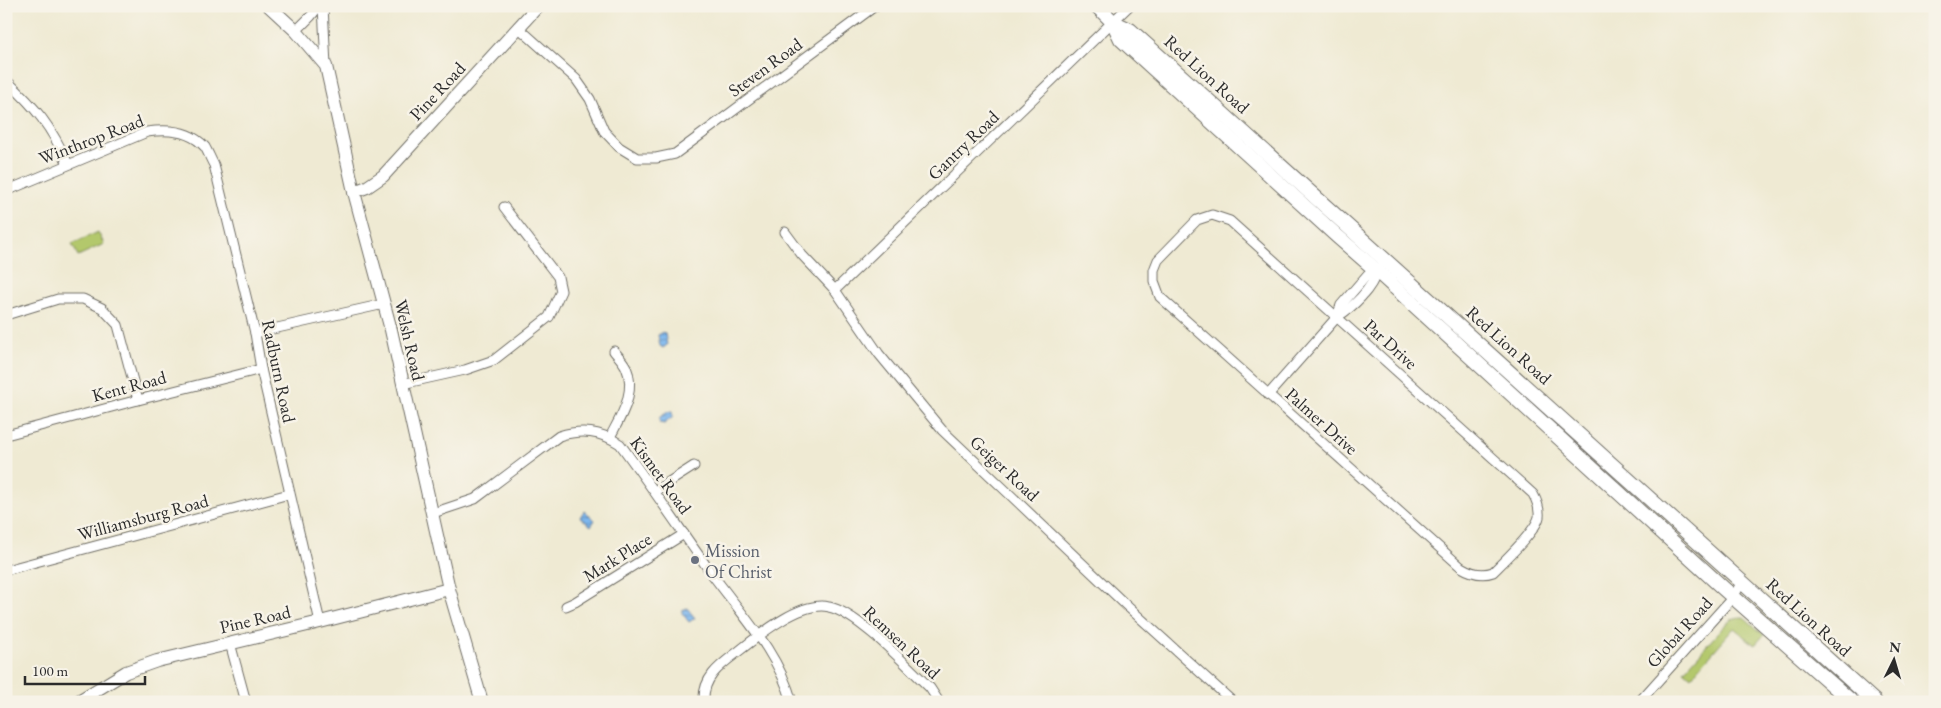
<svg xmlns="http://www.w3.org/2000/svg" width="1941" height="708" viewBox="0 0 1941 708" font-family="'EB Garamond',serif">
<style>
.park{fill:#b3c86c;stroke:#6f7a4c}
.water{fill:url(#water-rules);stroke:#54728d}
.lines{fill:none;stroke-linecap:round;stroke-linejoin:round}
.street-casing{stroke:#706e66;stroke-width:11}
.secondary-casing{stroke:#706e66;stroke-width:14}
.primary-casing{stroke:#706e66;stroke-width:16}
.street{stroke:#fff;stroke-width:9}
.secondary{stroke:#fff;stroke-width:12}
.primary{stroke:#fff;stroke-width:14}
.worship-dot{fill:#6b7280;stroke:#f7f3e8;stroke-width:2}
.labels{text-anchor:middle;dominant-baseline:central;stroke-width:5;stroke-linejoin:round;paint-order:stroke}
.street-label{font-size:18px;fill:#2b2b2b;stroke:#f7f3e8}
.worship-label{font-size:18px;fill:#5b616d;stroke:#f7f3e8;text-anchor:start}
</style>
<defs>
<pattern id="water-rules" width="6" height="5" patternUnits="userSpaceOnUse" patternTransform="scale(1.25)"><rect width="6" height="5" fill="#7eb8ef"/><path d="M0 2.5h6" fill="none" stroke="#6796c2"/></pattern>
</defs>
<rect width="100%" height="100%" fill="#f7f3e8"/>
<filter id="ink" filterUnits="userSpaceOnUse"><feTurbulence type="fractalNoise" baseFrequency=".02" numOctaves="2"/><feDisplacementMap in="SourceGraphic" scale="10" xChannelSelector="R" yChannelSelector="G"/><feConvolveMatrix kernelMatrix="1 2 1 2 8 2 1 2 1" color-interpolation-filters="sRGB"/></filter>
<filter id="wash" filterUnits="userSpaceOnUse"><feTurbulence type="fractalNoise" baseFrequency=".0096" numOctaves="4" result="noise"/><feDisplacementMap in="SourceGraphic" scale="20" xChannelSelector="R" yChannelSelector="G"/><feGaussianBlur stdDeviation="1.12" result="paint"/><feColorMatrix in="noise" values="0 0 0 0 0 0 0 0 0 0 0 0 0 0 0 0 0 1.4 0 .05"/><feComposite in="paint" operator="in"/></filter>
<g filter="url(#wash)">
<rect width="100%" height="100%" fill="#efead3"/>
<g class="park">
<polygon points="98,232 104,244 78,256 72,244"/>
<polygon points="1744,617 1764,635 1755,645 1734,628 1691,677 1684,671 1725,625 1731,620"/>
</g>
<g class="water">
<polygon points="663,332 665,334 667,345 663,348 660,346 658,335"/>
<polygon points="668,412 672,412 673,417 664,424 659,423 660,417"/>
<polygon points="584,511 595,520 591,526 580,517"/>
<polygon points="687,608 695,618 689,622 682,613 682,610"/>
</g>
</g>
<g filter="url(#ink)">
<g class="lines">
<g class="street-casing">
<g id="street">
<polyline points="323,6 326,66"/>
<polyline points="519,28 576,79 590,99 604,131 619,147 637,158 656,158 675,154 875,6"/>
<polyline points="296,31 311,16 319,6"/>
<path d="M6,80C36,108 51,126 68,164"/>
<path d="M6,191L147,132C167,129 190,130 205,147C208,152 211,160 214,165L255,333L261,369L320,622"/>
<path d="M1212,215L1230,221L1533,494C1537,501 1540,508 1539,517C1536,531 1504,561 1493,572C1482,576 1471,573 1461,567L1160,297L1154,281V270L1158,260L1197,220Z"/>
<polyline points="785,232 802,255 835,290 879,354 942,430 1128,607 1233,702"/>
<polyline points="835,290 1129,6"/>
<polyline points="6,315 58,299 83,299 102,308 118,325 138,400"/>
<polyline points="1337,317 1341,305 1368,274 1379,268"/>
<polyline points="255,333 384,304"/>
<polyline points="402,384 465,370 494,360 549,317 561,291 558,277 504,207"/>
<path d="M1268,395L1337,317C1353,307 1372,289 1377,271"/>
<polyline points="6,435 138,400 261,369"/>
<path d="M610,437C621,416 637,392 626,367C623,361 618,356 614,351"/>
<polyline points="655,491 694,466"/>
<path d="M433,513L475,499L559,436C582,429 600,431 620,444C652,487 681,531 712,574C742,615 778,652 792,702"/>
<polyline points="6,570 289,494"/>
<polyline points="566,606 575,602 684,534"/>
<polyline points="230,643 246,702"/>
<path d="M704,702C702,677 722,664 739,651C759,635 802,600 829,607C858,613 907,666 930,688L939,702"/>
<polyline points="1639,702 1733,597 1742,582"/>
</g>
</g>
<g class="secondary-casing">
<g id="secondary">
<polyline points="269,6 296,31 326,66 354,192 391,330 449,589 482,702"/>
<polyline points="354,192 367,187 383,176 538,6"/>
<polyline points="77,702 126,672 157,661 320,622 449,589"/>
</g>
</g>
<g class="primary-casing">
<g id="primary">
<polyline points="1097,6 1113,22 1121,39 1337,236 1377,271 1723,588 1852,702"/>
<polyline points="1113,22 1130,30 1875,702"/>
</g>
</g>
<use href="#street" class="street"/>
<use href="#secondary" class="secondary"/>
<use href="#primary" class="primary"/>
</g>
</g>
<circle class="worship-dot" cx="695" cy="560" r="5"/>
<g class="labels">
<g class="street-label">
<text transform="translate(765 67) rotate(-36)">Steven Road</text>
<text transform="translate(1207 74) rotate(42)">Red Lion Road</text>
<text transform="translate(437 91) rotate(-47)">Pine Road</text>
<text transform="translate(91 139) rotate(-21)">Winthrop Road</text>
<text transform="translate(963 145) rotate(-44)">Gantry Road</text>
<text transform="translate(410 340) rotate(77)">Welsh Road</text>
<text transform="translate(1391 344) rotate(42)">Par Drive</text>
<text transform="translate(1509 345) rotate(42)">Red Lion Road</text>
<text transform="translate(279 371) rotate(78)">Radburn Road</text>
<text transform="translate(129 386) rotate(-15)">Kent Road</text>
<text transform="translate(1322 421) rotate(42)">Palmer Drive</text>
<text transform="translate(1005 468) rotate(43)">Geiger Road</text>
<text transform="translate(661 475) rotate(54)">Kismet Road</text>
<text transform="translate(143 517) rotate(-15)">Williamsburg Road</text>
<text transform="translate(617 557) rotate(-32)">Mark Place</text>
<text transform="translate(1809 617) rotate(42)">Red Lion Road</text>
<text transform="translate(255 619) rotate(-13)">Pine Road</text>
<text transform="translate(1679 632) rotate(-48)">Global Road</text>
<text transform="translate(902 642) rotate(43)">Remsen Road</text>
</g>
<g class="worship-label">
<text x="705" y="550">Mission<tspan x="705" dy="21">Of Christ</tspan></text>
</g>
</g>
<rect width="1941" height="708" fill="none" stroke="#f7f3e8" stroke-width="25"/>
<g transform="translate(1894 660) rotate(5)" stroke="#f7f3e8" stroke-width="4" paint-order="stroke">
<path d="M0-4L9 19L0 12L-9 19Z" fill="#2b2b2b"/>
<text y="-8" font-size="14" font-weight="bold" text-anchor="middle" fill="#2b2b2b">N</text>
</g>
<path d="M25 676v8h120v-8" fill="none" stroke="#2b2b2b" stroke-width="2.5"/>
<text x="32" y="676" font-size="15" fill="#2b2b2b" stroke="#f7f3e8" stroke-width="4" paint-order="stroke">100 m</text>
</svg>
